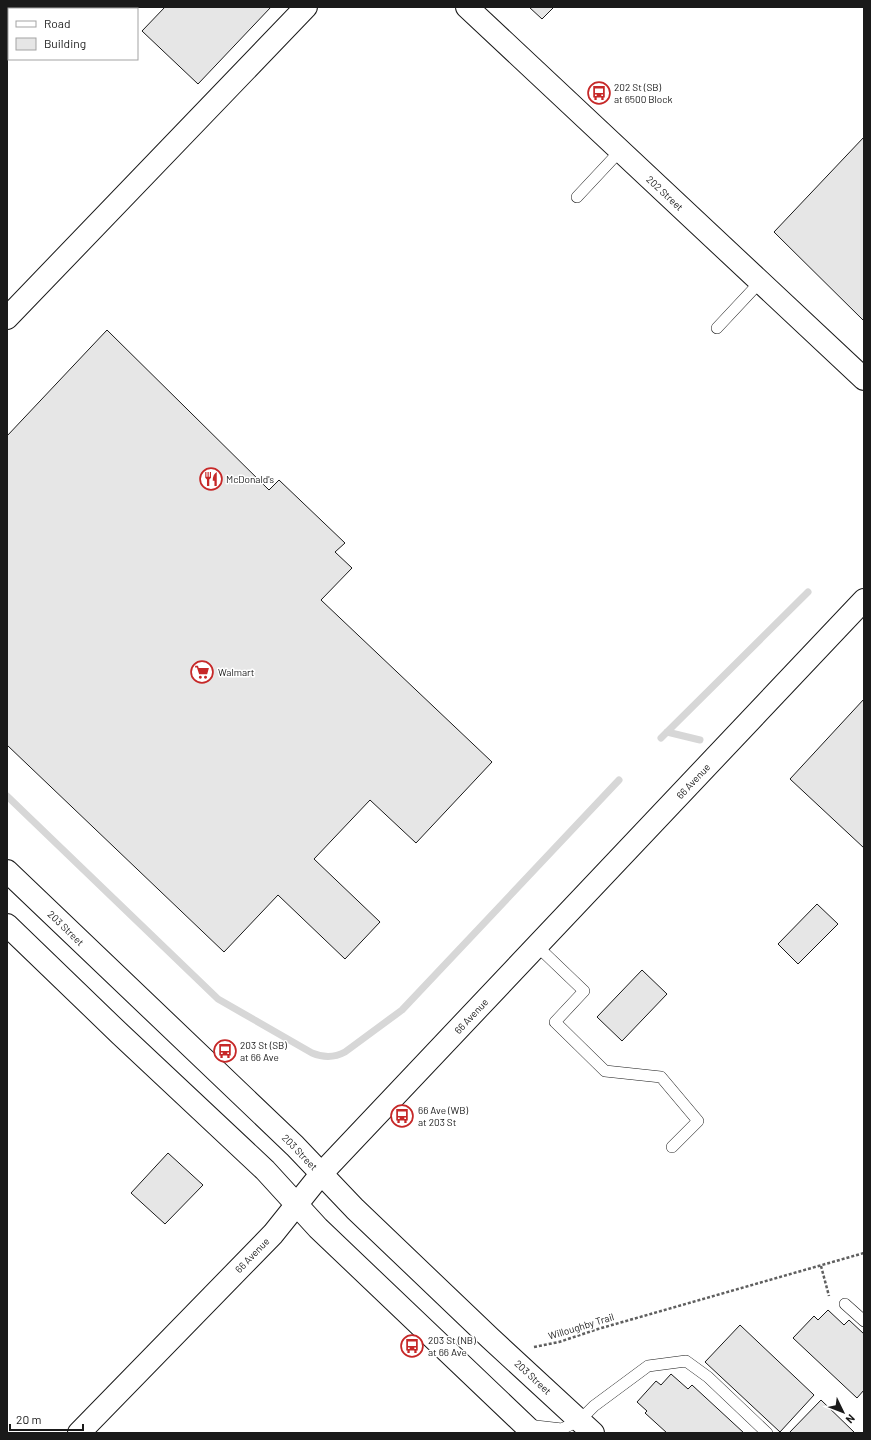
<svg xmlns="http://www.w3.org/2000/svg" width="871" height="1440" viewBox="0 0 871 1440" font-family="Barlow,sans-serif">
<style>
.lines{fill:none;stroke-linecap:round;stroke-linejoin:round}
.stream{stroke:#d7d7d7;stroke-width:7}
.building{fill:#e6e6e6;stroke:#1a1a1a}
.lane-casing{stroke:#1a1a1a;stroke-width:12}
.street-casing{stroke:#1a1a1a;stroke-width:24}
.secondary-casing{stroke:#1a1a1a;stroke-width:24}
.path{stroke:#5f5f5f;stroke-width:2.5;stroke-dasharray:3 2;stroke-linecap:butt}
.lane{stroke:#fff;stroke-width:11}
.street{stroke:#fff;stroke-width:22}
.secondary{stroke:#fff;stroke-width:22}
.labels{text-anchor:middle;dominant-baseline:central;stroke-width:3;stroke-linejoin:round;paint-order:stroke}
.poi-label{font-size:10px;fill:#1a1a1a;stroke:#fff;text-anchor:start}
.street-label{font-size:10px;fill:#1a1a1a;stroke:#fff}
</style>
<rect width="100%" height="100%" fill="#fff"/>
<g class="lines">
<g class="stream">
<polyline points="667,732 700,740"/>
<polyline points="661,738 808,592"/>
<path d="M7,796L218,999L312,1053C324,1058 334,1058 345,1052L402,1010L619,780"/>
</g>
</g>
<g class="building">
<polygon points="165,7 271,7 198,84 142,31"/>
<polygon points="529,7 554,7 542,19"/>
<polygon points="864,137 864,321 774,232"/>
<polygon points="107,330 269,490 279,480 345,543 335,552 352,568 321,600 492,762 416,843 370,800 314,859 380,922 345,959 278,895 224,952 7,745 7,436"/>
<polygon points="864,699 864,848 790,779"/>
<polygon points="817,904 838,924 798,964 778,944"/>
<polygon points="642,970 667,994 622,1041 597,1017"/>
<polygon points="168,1153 203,1185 165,1224 131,1193"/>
<polygon points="828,1310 844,1325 849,1320 864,1334 864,1390 857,1398 793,1338 814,1316 818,1320"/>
<polygon points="740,1325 814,1395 780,1432 705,1362"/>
<polygon points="671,1374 688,1389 692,1385 744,1433 667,1433 645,1413 647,1411 637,1402 656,1381 661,1385"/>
<polygon points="821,1400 855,1433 789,1433"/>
</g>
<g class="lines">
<g class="lane-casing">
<g id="lane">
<polyline points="577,197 620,151"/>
<polyline points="717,328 760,282"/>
<polyline points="537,946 584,991 555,1022 605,1071 661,1077 698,1121 672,1147"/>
<polyline points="845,1304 864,1321"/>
<polyline points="527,1425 562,1429 580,1420 594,1406 648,1366 686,1361 708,1377 767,1433"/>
</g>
</g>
<g class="street-casing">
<g id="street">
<polyline points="467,7 864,379"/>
<polyline points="7,318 306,7"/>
</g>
</g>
<g class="secondary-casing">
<g id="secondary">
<polyline points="7,871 295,1146 355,1209 490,1338 593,1433"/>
<polyline points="7,925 120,1034 265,1170 318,1228 533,1433"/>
<polyline points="79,1433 273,1234 321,1174 864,600"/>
</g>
</g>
<g class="path">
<polyline points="821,1266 829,1296"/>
<polyline points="534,1347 559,1342 598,1329 864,1253"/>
<polyline points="407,1353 411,1348"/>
</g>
<use href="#lane" class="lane"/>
<use href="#street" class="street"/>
<use href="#secondary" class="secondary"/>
</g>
<defs>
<g id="bus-ring" transform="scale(1.15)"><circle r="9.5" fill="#fff" stroke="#c62828" stroke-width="1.5"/><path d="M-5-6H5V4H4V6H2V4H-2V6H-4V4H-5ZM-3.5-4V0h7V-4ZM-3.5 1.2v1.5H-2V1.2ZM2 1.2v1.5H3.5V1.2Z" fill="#c62828"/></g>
<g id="restaurant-ring" transform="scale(1.15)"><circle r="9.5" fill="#fff" stroke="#c62828" stroke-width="1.5"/><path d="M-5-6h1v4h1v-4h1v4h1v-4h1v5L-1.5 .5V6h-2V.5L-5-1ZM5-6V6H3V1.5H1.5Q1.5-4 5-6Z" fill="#c62828"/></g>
<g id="supermarket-ring" transform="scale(1.15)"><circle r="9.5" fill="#fff" stroke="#c62828" stroke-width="1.5"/><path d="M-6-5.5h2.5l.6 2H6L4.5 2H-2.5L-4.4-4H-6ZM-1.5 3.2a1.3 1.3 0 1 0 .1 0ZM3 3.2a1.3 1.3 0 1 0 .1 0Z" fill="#c62828"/></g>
</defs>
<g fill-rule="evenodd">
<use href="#bus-ring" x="599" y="93"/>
<use href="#restaurant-ring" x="211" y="479"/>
<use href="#supermarket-ring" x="202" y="672"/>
<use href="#bus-ring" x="225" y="1051"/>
<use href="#bus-ring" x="402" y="1116"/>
<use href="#bus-ring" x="412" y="1346"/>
</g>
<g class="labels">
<g class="poi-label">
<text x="614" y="87">202 St (SB)<tspan x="614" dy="12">at 6500 Block</tspan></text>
<text x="226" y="479">McDonald's</text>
<text x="218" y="672">Walmart</text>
<text x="240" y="1045">203 St (SB)<tspan x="240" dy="12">at 66 Ave</tspan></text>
<text x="418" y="1110">66 Ave (WB)<tspan x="418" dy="12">at 203 St</tspan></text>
<text x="428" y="1340">203 St (NB)<tspan x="428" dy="12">at 66 Ave</tspan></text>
</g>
<g class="street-label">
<text transform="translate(665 193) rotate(43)">202 Street</text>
<text transform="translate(693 781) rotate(-47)">66 Avenue</text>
<text transform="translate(66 928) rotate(44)">203 Street</text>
<text transform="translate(471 1016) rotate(-47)">66 Avenue</text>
<text transform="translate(300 1152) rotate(46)">203 Street</text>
<text transform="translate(252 1255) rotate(-46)">66 Avenue</text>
<text transform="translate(581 1326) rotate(-17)">Willoughby Trail</text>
<text transform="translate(533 1377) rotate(43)">203 Street</text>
</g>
</g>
<rect width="871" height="1440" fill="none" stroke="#1a1a1a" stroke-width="16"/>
<rect x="8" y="8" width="130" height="52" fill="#ffffff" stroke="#a3a3a3"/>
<rect x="16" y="21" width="20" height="6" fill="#ffffff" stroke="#a3a3a3"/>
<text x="44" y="28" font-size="12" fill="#1a1a1a">Road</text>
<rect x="16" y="38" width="20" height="12" fill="#e6e6e6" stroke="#a3a3a3"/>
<text x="44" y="48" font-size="12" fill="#1a1a1a">Building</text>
<g transform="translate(843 1412) rotate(133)" stroke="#ffffff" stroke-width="3" paint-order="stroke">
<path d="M0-3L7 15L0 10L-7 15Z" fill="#1a1a1a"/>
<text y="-6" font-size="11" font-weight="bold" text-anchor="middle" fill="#1a1a1a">N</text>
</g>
<path d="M10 1424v6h73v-6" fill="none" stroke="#1a1a1a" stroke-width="2"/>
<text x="16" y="1424" font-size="12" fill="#1a1a1a" stroke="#ffffff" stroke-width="3" paint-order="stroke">20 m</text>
</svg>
